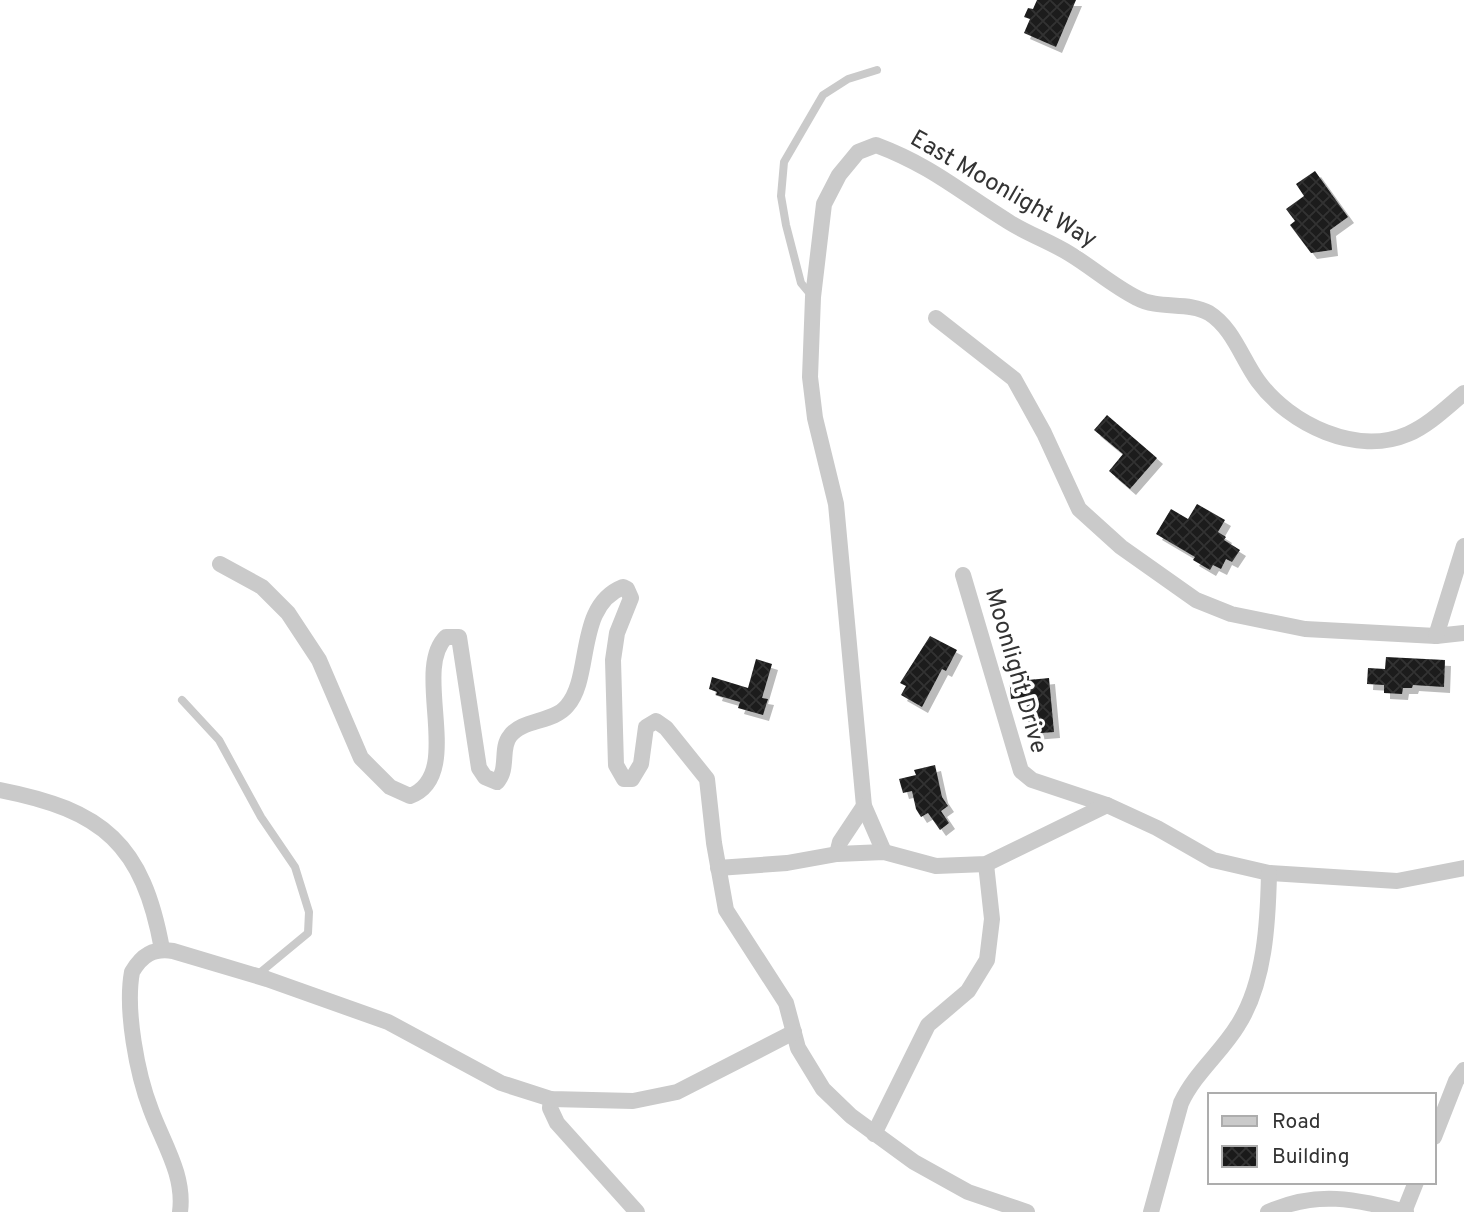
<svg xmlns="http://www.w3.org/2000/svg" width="1464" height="1212" viewBox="0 0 1464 1212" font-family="Overpass,sans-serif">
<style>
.building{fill:url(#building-cross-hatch);filter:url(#shadow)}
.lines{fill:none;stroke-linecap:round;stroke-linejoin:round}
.lane{stroke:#cacaca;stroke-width:8}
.street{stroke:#cacaca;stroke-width:16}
.labels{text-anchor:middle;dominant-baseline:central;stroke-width:7;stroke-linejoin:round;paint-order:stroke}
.street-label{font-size:24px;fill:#333;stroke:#fff}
</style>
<defs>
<pattern id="building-cross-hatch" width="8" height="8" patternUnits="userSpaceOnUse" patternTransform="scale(1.75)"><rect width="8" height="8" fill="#1a1a1a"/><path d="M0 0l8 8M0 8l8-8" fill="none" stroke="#333"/></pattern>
<filter id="shadow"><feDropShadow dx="6" dy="6" stdDeviation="0" flood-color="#0004"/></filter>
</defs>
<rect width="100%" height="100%" fill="#fff"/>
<g class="building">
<polygon points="1037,0 1076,0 1056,47 1024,33 1030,19 1024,17 1028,8 1033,9"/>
<polygon points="1315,171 1348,217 1330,230 1332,250 1311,253 1290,225 1295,221 1286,209 1304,196 1296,184"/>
<polygon points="1107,415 1157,458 1130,489 1109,471 1123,454 1094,430"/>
<polygon points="1197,504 1225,520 1218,532 1226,537 1224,540 1240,550 1232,562 1226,559 1221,569 1213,565 1210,570 1193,560 1195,557 1156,534 1171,509 1188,519"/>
<polygon points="930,636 957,650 946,671 942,669 922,707 901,695 906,686 900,683"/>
<polygon points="1386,657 1445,660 1444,687 1413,685 1412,688 1403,688 1402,694 1384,693 1384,685 1367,684 1368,668 1385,669"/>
<polygon points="756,659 772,664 762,698 768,699 763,715 738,708 740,702 716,695 717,692 709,689 712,677 748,688"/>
<polygon points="1029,673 1029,680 1049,678 1054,732 1029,734 1026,697 1011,699 1009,676"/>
<polygon points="935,765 942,797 948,806 941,811 949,823 940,830 928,813 921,817 916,809 912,791 903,793 899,779 916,775 914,770"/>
</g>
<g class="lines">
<g class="lane">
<polyline points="811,295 801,283 786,225 781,196 784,162 823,95 848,79 877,70"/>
<polyline points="182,700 219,740 261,817 295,867 309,912 308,933 256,976"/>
</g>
<g class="street">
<polyline points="936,318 1014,379 1044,433 1079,509 1121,547 1196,600 1231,614 1305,629 1436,636 1464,633"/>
<path d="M220,564L262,587L288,613L319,660L361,758L390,787L410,796C466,775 411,671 446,637H459L479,768L485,777L497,782C509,769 500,748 510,736C522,719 553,723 567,706C593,677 575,606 623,587L627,589L631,598L617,633L613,660L616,765L624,779H632L641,764L646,727L656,721L666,728L707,779L714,843L726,910L786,1003L798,1048L823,1089L851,1116L914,1162L968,1192L1027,1212"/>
<polyline points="963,575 1021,771 1032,780 1107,805"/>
<polyline points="1436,636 1464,546"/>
<path d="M0,790C103,810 143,844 162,949"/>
<path d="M884,852L864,806L836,504L815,418L810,377L813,297L824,204L839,175L858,152L876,145C932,166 960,192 1009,222C1028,234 1051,242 1070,254C1093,268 1113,286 1137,298C1159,310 1188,301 1209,313C1233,328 1242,359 1258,381C1290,425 1357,456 1408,434C1429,425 1447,407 1464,393"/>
<polyline points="837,854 840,842 864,806"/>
<polyline points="718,868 787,863 837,854 884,852 936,866 986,864 1107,805 1157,828 1213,860 1269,873 1397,881 1464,868"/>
<polyline points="551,1099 550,1108 557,1123 637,1212"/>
<polyline points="874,1134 928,1025 968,991 987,960 992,919 986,864"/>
<polyline points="1434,1137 1456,1081 1464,1070"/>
<path d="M180,1212C185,1175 163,1143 151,1110C137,1074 125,1010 132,972C142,955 153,948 173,951L267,979L388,1022L501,1083L551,1099L633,1101L677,1092L794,1032"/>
<path d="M1151,1212L1181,1103C1195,1073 1221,1053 1238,1025C1265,983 1268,922 1269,873"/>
<path d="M1268,1212C1318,1190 1354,1199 1406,1212"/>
<polyline points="1404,1212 1416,1182"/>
</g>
</g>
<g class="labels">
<g class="street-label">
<text transform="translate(1003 190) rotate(30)">East Moonlight Way</text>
<text transform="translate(1015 671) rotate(74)">Moonlight Drive</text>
</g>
</g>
<rect x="1208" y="1093" width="228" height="91" fill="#ffffff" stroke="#adadad" stroke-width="2"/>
<rect x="1222" y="1116" width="35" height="10" fill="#cacaca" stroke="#adadad" stroke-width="2"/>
<text x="1272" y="1128" font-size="21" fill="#333333">Road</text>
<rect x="1222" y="1146" width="35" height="21" fill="url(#building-cross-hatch)" stroke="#adadad" stroke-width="2"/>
<text x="1272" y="1163" font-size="21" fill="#333333">Building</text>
</svg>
